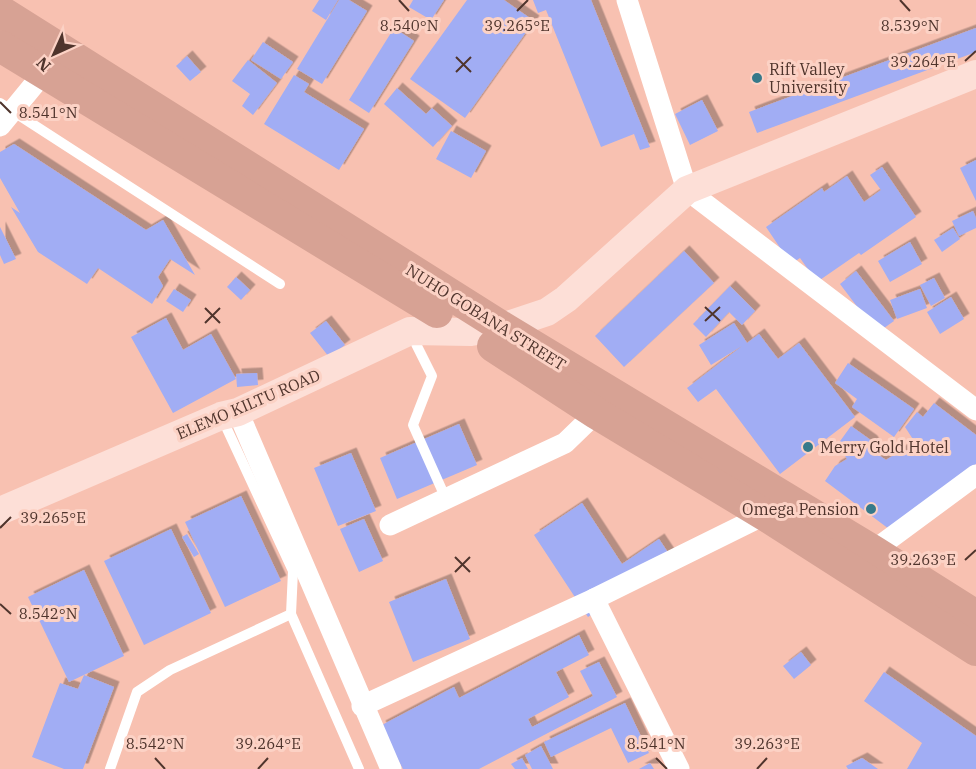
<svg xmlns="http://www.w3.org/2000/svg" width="976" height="769" viewBox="0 0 976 769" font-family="'IBM Plex Serif',serif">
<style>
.building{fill:#a1adf4;filter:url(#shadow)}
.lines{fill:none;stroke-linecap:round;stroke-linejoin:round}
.lane{stroke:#fff;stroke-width:10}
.street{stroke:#fff;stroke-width:21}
.secondary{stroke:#fddfd7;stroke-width:28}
.primary{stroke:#d7a294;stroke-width:32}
.ticks{fill:none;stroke:#4f342c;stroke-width:2}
.poi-dot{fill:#36798a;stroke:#fcd2c5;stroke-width:2}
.labels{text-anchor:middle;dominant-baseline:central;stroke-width:6;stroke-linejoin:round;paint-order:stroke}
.poi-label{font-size:16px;fill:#4f342c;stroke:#fcd2c5;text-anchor:start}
.street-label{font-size:16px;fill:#4f342c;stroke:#fcd2c5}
.ticks-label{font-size:15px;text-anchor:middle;fill:#4f342c;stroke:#fcd2c5;stroke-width:6;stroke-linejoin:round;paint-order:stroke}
</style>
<defs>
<filter id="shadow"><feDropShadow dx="5.5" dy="-5.5" stdDeviation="0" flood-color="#0004"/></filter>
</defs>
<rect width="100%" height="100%" fill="#f8c1b1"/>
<g class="building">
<polygon points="319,0 338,0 326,20 312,11"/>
<polygon points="339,0 349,0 367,11 322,84 297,69"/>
<polygon points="413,0 444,0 431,20 409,7"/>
<polygon points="467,0 504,0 534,21 465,118 410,79"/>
<polygon points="533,0 591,0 650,147 640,150 634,134 601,147 546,10 538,13"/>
<polygon points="394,28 414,41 369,113 349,100"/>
<polygon points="976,28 976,52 757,133 749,112"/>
<polygon points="263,42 293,62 281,79 251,60"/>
<polygon points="187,56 201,72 190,81 176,66"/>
<polygon points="248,60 277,83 253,115 242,106 250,94 232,81"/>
<polygon points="294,75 309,84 304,92 364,129 339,170 264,124"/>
<polygon points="397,88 426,114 432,108 452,126 433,147 384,104"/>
<polygon points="702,100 718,131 690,145 675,114"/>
<polygon points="451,131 486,151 471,178 436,159"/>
<polygon points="14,144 146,230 163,220 195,275 170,259 158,277 163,286 152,304 98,268 87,284 38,252 11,207 20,213 0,178 0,152"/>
<polygon points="976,160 976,201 960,168"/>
<polygon points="882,167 916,217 861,255 859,253 817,282 800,258 791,264 766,227 822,188 824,192 847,176 864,202 881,190 870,175"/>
<polygon points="973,211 976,218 976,228 959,236 952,221"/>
<polygon points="0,227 16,259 4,264 0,255"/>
<polygon points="953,228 960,239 942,252 934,240"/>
<polygon points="910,242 922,264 890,282 878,261"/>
<polygon points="684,251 714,283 624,367 595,336"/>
<polygon points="856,271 894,321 877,333 840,284"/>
<polygon points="236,277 250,290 241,300 227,287"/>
<polygon points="934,278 945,298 931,306 920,285"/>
<polygon points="730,286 755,311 742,325 729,312 706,337 693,324"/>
<polygon points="174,289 191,300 183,312 166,301"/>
<polygon points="920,289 927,308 897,319 890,300"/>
<polygon points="951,297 964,319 940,334 927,312"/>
<polygon points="166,318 183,350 211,334 236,379 173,413 131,337"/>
<polygon points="326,321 345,345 329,357 310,333"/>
<polygon points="734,323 747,343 759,334 778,359 799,343 855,417 780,474 716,389 698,402 687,388 742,346 711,365 699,345"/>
<polygon points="848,363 914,409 894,437 852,407 857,399 835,383"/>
<polygon points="257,373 258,385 237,387 236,374"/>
<polygon points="934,403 976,435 976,464 889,529 825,481 835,466 847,459 838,444 851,426 872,441 880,456 886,460 903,449 909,453 916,444 905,427 917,412 923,417"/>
<polygon points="459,424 477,465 397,499 380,458"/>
<polygon points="351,453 376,511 338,526 314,468"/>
<polygon points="241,496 281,581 225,607 185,522"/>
<polygon points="582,503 622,564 659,539 673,560 588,617 534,535"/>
<polygon points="364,519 383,561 359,572 340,529"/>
<polygon points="171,529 211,613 144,645 104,561"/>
<polygon points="187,534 199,554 194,557 182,537"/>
<polygon points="84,570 124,656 69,682 28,597"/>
<polygon points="446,579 470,639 413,662 389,602"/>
<polygon points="579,635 589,655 556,672 569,697 528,719 532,727 593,696 580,671 599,662 617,697 479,769 403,769 380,726 454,687 459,698"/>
<polygon points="801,652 811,665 794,679 783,666"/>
<polygon points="884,672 976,736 976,769 907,769 922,743 864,701"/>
<polygon points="84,675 114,687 83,769 64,769 32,757 60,683 78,689"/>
<polygon points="625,703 649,753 628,763 611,728 551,757 544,742"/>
<polygon points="541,746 553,769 532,769 525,755"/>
<polygon points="522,758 528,769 515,769 511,764"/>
<polygon points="862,758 878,769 848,769 846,766"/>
<polygon points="650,763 654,769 639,769"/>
</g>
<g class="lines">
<g class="lane">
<polyline points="0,103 280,284"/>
<polyline points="411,334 432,376 413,425 446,499"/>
<polyline points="221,416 293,571 291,614 359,769"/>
<polyline points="110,769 137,692 170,670 291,614"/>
</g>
<g class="street">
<polyline points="627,0 687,190 976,410"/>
<polyline points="0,126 51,64"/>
<polyline points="238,412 391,769"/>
<polyline points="390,525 565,443 596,413"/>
<polyline points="873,551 976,475"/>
<polyline points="594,599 679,769"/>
<polyline points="362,706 594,599 772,511"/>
</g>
<polyline class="secondary" points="0,511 221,416 238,412 410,331 471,332 502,327 547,312 566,299 687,190 976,74"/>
<g class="primary">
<polyline points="0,11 502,327 873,551 976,616"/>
<polyline points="0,46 437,312"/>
<polyline points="493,346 596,413 765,515 976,650"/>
</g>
</g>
<path class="ticks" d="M399,0L409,11M900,0L910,11M517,11L528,0M456,57L471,72M965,61L976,51M456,72L471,57M0,102L11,113M705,307L720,321M205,308L220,323M705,321L720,307M205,323L220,308M0,528L11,517M455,557L470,572M965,560L976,550M455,572L470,557M0,604L11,614M155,758L165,769M656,758L667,769M258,769L268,758M757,769L767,758"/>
<g class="poi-dot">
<circle cx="757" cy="78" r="6"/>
<circle cx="808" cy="447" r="6"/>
<circle cx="871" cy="509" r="6"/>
</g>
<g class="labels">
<g class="poi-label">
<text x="769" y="69">Rift Valley<tspan x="769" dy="18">University</tspan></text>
<text x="820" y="447">Merry Gold Hotel</text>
<text x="859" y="509" text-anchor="end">Omega Pension</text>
</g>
<g class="street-label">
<text transform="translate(486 317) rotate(32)">NUHO GOBANA STREET</text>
<text transform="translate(248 404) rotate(-23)">ELEMO KILTU ROAD</text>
</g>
</g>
<g class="ticks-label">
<text x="409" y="31">8.540°N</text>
<text x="517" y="31">39.265°E</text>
<text x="910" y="31">8.539°N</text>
<text x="923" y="67">39.264°E</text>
<text x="48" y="118">8.541°N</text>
<text x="53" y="523">39.265°E</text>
<text x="923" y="565">39.263°E</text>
<text x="48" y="619">8.542°N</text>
<text x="155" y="749">8.542°N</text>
<text x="268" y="749">39.264°E</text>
<text x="656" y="749">8.541°N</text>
<text x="767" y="749">39.263°E</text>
</g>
<g transform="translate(54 54) rotate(225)" stroke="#fcd2c5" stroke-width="4.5" paint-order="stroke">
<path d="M0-4.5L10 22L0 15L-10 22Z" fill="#4f342c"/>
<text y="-9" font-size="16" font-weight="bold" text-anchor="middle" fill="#4f342c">N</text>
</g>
</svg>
